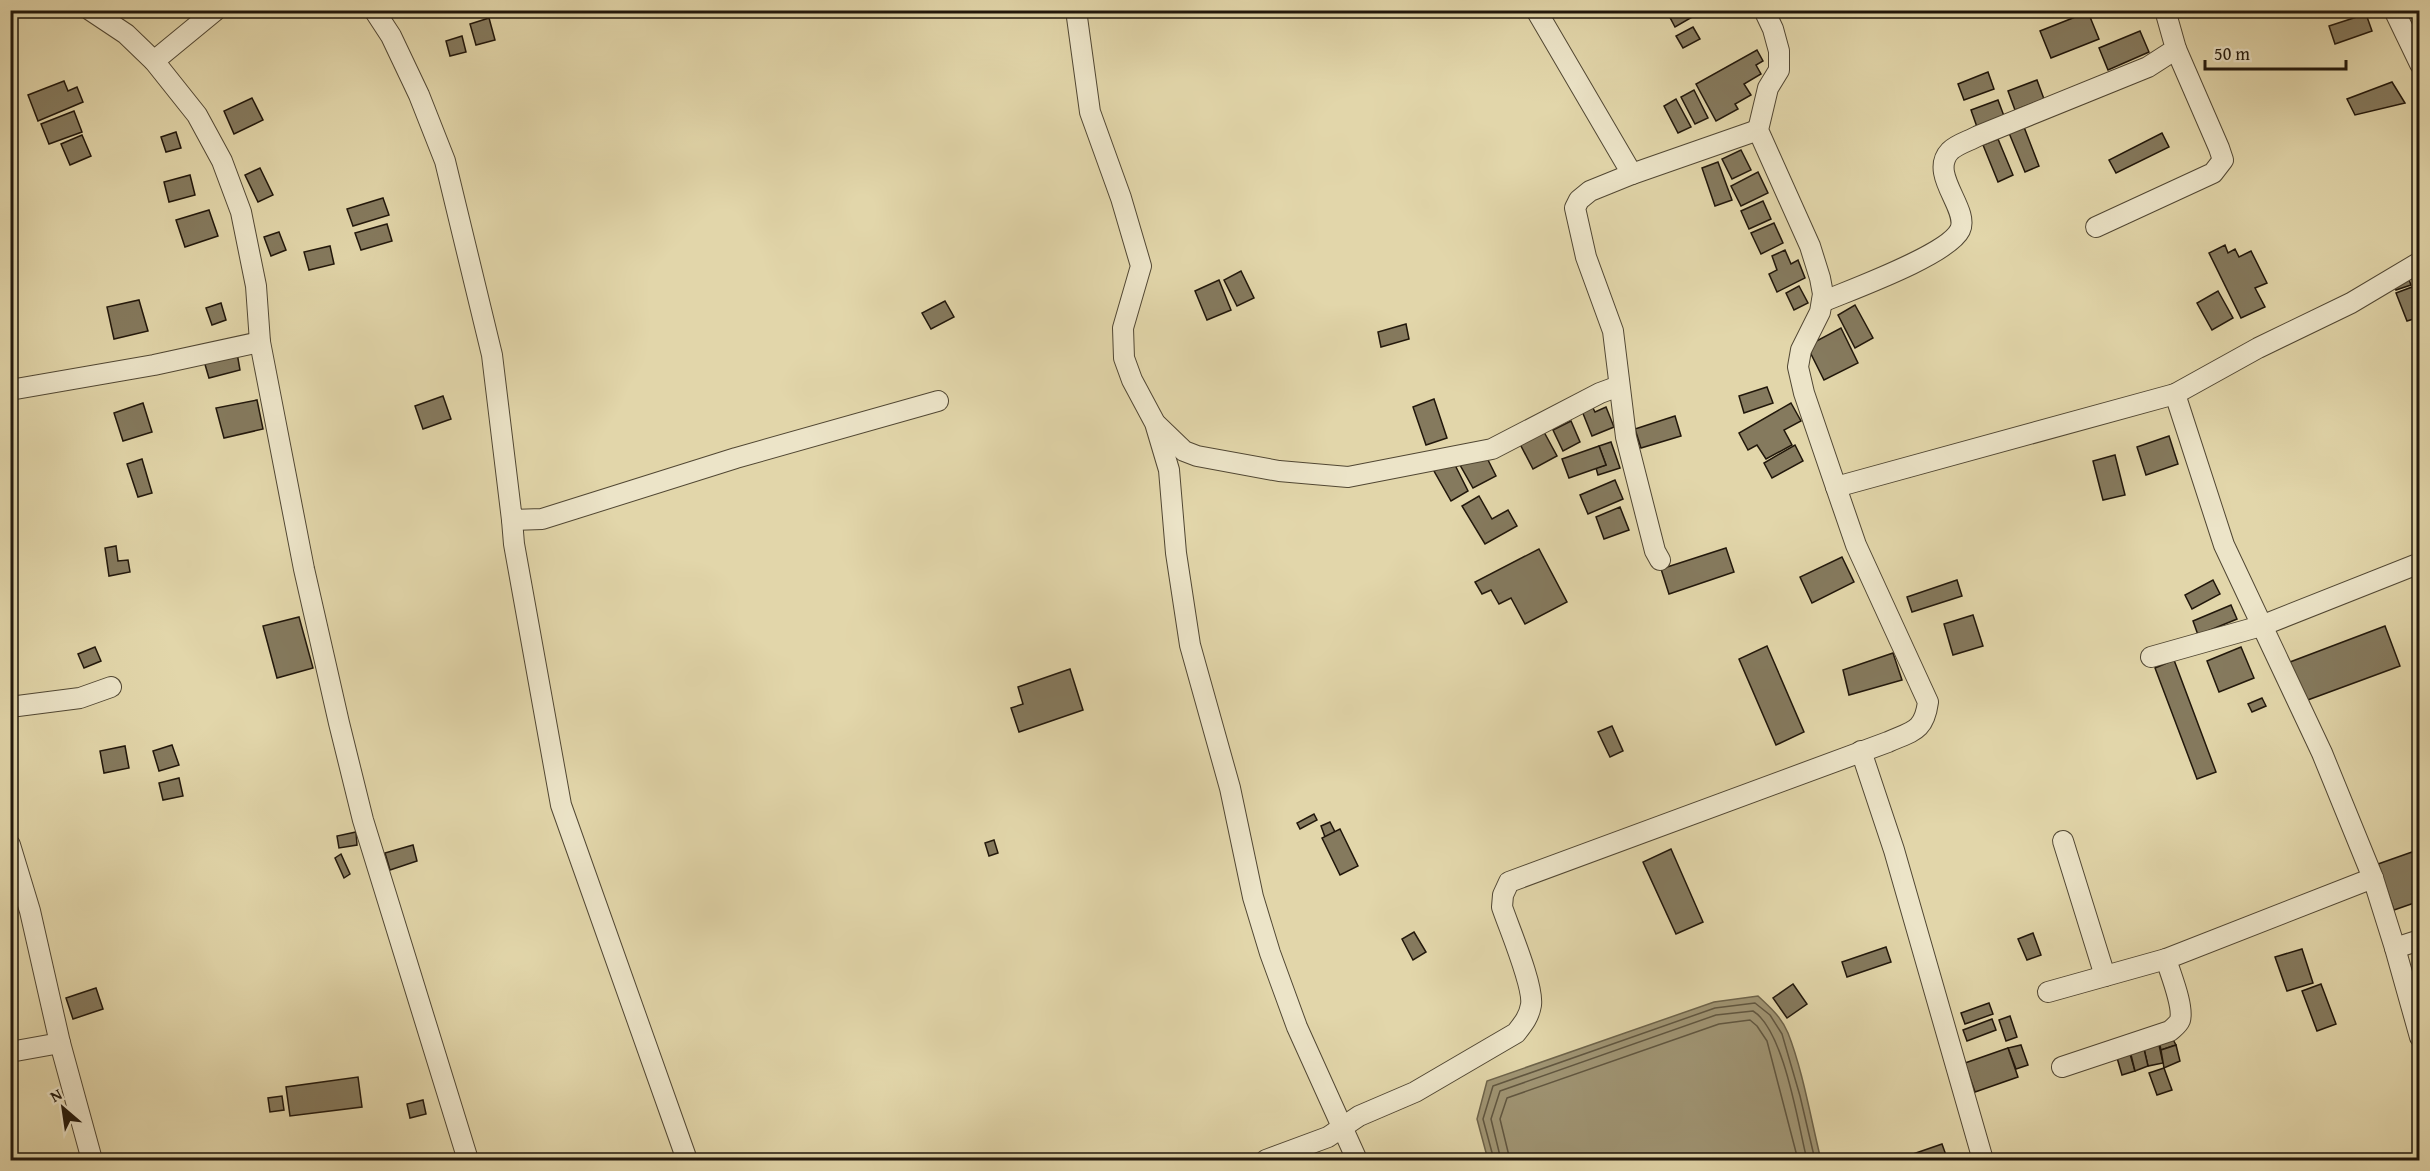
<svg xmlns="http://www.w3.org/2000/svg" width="2430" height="1171" viewBox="0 0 2430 1171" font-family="'Gentium Book Plus',serif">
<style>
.water{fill:#a09574;stroke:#6d634a;stroke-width:1.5}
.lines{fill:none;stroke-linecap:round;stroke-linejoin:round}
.shore{stroke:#605640;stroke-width:1.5}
.building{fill:#857a5e;stroke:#21170b;stroke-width:1.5}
.street-casing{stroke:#514733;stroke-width:22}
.street{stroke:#ece4c8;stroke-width:20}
</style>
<rect width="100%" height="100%" fill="#e2d6aa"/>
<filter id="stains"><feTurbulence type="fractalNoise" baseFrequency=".00333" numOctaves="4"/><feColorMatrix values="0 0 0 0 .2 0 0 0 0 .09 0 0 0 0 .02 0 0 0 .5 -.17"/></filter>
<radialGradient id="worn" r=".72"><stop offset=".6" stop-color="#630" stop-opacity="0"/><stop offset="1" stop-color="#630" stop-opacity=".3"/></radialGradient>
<path class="water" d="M1758,996C1770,1007 1782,1018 1788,1033C1803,1071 1811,1120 1821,1160H1488L1477,1119L1487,1081L1714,1002Z"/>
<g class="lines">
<g class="shore">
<polyline points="1494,1160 1483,1119 1493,1086 1715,1008 1755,1003 1770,1015 1782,1034 1800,1096 1815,1160"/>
<path d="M1501,1160L1491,1119L1500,1091L1716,1015L1753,1011C1784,1030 1798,1124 1807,1160"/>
<polyline points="1510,1160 1500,1119 1507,1098 1719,1024 1750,1020 1757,1026 1767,1041 1798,1160"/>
</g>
</g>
<g class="building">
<polygon points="1666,10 1700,10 1701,12 1675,27"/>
<polygon points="2088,12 2099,39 2051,58 2040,31"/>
<polygon points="2366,14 2372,31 2335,44 2329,26"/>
<polygon points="489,18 495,40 476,45 470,24"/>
<polygon points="1693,27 1700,39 1683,48 1676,36"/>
<polygon points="2140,31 2149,52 2108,70 2099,48"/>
<polygon points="462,36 466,52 450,56 446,41"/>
<polygon points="1757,50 1763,61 1756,65 1761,74 1744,84 1751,95 1735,104 1738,109 1716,121 1696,84"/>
<polygon points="1988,72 1994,89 1964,100 1958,84"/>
<polygon points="2037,80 2044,99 2015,110 2008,91"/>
<polygon points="64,81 68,91 77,87 83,102 38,121 28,95"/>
<polygon points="2392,82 2405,103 2355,115 2347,99"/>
<polygon points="1694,90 1708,118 1695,124 1681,97"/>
<polygon points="252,98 263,120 234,134 224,111"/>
<polygon points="1676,99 1691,127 1678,133 1664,106"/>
<polygon points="1998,100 2004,116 1977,127 1971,110"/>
<polygon points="74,111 82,132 49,144 41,124"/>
<polygon points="2024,127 2039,166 2025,172 2009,133"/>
<polygon points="176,132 181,148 166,152 161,137"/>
<polygon points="2162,133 2169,147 2116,173 2109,160"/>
<polygon points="82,135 91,156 70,165 61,144"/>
<polygon points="1998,139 2013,175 1998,182 1983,145"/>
<polygon points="1741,150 1751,170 1732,179 1722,159"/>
<polygon points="1718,162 1732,200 1715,206 1702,168"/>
<polygon points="260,168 273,195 258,202 245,175"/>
<polygon points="1758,172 1768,193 1741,206 1731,186"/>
<polygon points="190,175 195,195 169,202 164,182"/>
<polygon points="383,198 389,215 353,226 347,209"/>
<polygon points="1763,201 1771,219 1749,229 1741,211"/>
<polygon points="209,210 218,236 185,247 176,220"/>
<polygon points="1774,223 1783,243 1761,254 1751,233"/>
<polygon points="387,224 392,241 361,250 355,233"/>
<polygon points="279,232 286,250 271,256 264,237"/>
<polygon points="2225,245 2228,253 2235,249 2239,257 2251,251 2267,283 2255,288 2265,307 2241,318 2209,253"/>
<polygon points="330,246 334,264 309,270 304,252"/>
<polygon points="1785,250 1791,264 1798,260 1805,278 1777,292 1769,274 1777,270 1772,256"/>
<polygon points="1241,271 1254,298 1237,306 1224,280"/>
<polygon points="2408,277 2411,285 2396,290 2393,282"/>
<polygon points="1219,280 1231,310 1207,320 1195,291"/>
<polygon points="1799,286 1808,303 1794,310 1786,293"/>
<polygon points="2412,287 2420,306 2420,317 2407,321 2396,293"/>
<polygon points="2218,291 2233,318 2212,330 2197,303"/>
<polygon points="139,300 148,331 114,339 107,307"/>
<polygon points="945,301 954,317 931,329 922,313"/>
<polygon points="221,303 226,320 212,325 206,308"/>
<polygon points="1855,305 1873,338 1855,348 1838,315"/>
<polygon points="1406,324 1409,339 1381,347 1378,332"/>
<polygon points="1841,328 1858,363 1824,380 1807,346"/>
<polygon points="237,353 240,370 209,378 204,361"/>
<polygon points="1767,387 1773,403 1744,413 1739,396"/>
<polygon points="443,396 451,419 423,429 415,406"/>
<polygon points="1434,399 1447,438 1426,445 1413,407"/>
<polygon points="257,400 263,429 224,438 216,408"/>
<polygon points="1590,402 1595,412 1606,407 1614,427 1592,436 1580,406"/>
<polygon points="143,403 152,432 123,441 114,413"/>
<polygon points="1791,403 1801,421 1784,430 1792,445 1766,459 1757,445 1748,450 1739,433"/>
<polygon points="1675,416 1681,436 1641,448 1635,429"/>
<polygon points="1571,421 1580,442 1563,451 1553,430"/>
<polygon points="1544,432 1557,456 1533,469 1520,444"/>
<polygon points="2169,436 2178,464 2146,475 2137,447"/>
<polygon points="1611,442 1620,468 1598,475 1596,468 1606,465 1599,446"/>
<polygon points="1795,445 1803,461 1772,478 1764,463"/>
<polygon points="1599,446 1606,465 1569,478 1562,459"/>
<polygon points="1484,452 1496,476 1473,488 1460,465"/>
<polygon points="2115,455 2125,495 2103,500 2093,461"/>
<polygon points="142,459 152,493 138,497 127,464"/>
<polygon points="1453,461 1468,491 1451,501 1434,471"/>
<polygon points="1615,480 1623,499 1588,514 1580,495"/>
<polygon points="1479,496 1492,519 1508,510 1517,526 1485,544 1462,506"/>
<polygon points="1620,507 1629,530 1604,539 1596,517"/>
<polygon points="116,546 118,561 128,560 130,572 109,576 105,548"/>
<polygon points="1726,548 1734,572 1669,594 1661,569"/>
<polygon points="1539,549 1567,602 1525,624 1511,598 1499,604 1491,590 1482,594 1475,582"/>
<polygon points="1842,557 1854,582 1812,603 1800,577"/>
<polygon points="1957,580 1962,596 1912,612 1907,597"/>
<polygon points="2213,580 2220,594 2192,609 2185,595"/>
<polygon points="2231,605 2237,619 2198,635 2193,621"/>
<polygon points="1973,615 1983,646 1953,655 1944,624"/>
<polygon points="299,617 313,668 277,678 263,626"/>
<polygon points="2385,626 2400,666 2305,701 2290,662"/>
<polygon points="1767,646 1804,732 1776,745 1739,659"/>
<polygon points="95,647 101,661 84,668 78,654"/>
<polygon points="2241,647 2254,678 2219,692 2207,661"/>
<polygon points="1893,653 1902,680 1849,695 1843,670"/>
<polygon points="2174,660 2216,772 2197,779 2155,668"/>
<polygon points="1070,669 1083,710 1019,732 1011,708 1023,704 1018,687"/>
<polygon points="2262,698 2266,706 2252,712 2248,704"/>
<polygon points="1612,726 1623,751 1610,757 1598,732"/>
<polygon points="172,745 179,765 159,771 153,751"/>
<polygon points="125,746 129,768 104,773 100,751"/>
<polygon points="179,778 183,796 163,800 159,783"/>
<polygon points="1314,814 1317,820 1300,829 1297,823"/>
<polygon points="1330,822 1335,832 1325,837 1321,826"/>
<polygon points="1340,829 1358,866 1340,875 1322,838"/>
<polygon points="356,832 357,845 339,848 337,836"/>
<polygon points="994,840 998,853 989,856 985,843"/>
<polygon points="413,845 417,861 390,870 385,853"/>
<polygon points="1671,849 1703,922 1676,934 1643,862"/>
<polygon points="2412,852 2420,874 2420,901 2394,910 2378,864"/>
<polygon points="341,854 350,874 344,878 335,858"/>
<polygon points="1414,932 1426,952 1413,960 1402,939"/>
<polygon points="2033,933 2041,955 2027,960 2018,939"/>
<polygon points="1886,947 1891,962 1847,977 1842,962"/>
<polygon points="2302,949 2313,983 2287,991 2275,957"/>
<polygon points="1793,984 1807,1004 1787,1018 1773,998"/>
<polygon points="2321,984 2336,1024 2317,1031 2302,991"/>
<polygon points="96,988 103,1009 73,1019 66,998"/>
<polygon points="1989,1003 1993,1014 1965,1024 1961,1013"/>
<polygon points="2010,1016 2017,1037 2006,1041 1999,1020"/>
<polygon points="1992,1019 1996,1030 1967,1041 1963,1030"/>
<polygon points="2170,1034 2176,1045 2161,1050 2158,1037"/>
<polygon points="2021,1045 2028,1065 2016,1069 2008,1048"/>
<polygon points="2159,1045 2163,1063 2148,1066 2144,1049"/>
<polygon points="2176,1045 2180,1061 2164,1068 2161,1050"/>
<polygon points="2128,1047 2135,1071 2122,1075 2115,1051"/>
<polygon points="2008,1048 2018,1077 1975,1092 1965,1063"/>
<polygon points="2144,1049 2148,1066 2135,1071 2130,1051"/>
<polygon points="2164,1068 2172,1090 2157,1095 2149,1073"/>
<polygon points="358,1077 362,1107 290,1116 286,1087"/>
<polygon points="282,1096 284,1110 270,1112 268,1098"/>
<polygon points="423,1100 426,1114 410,1118 407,1104"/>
<polygon points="1942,1144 1947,1158 1915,1160 1913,1154"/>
</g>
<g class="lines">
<g class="street-casing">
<g id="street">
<polyline points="90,10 126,34 154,61 197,115 222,161 241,212 256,286 260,342 304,569 339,723 363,820 468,1160"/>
<polyline points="374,10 391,36 419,95 445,161 492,355 512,520 542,519 736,458 938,401"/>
<polyline points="1076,10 1090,112 1121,198 1141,266 1123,328 1124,358 1132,380 1155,423 1169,470 1176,553 1190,645 1230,788 1253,897 1270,953 1297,1027 1357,1160"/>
<polyline points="1536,10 1632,174"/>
<polyline points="1764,10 1773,29 1779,51 1779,70 1768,88 1758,130 1810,246 1820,278 1823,294 1820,312 1801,350 1798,367 1804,393 1836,487"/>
<polyline points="2394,10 2420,64"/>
<polyline points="154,61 216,10"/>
<polyline points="2096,227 2213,173 2223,160 2219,148 2176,49"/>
<path d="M1822,302C1850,290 1948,255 1960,230C1970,209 1928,174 1950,151C1957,144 1969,141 1978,136L2148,67L2176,49L2165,10"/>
<polyline points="10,390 154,365 260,342"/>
<polyline points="2175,394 2224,545 2322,753 2373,878 2395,948 2420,1037"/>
<polyline points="1157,425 1184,451 1197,456 1279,471 1348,477 1492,449 1600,393 1619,386"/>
<polyline points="512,520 514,544 561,805 687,1160"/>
<polyline points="1660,560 1655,551 1626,437 1613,331 1586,257 1575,208 1579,200 1590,191 1632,174 1758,130"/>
<polyline points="2151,657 2261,626 2420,563"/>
<polyline points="10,707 80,698 111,687"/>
<polyline points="1861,751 1894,850 1983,1160"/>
<polyline points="2063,841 2105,976"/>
<polyline points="10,845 30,911 60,1043 92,1160"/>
<polyline points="2395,948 2420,940"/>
<polyline points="2048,992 2166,959"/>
<polyline points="10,1052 60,1043"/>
<path d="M2062,1067L2170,1031C2174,1027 2178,1025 2180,1020C2184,1006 2170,973 2166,959L2373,878"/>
<path d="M1266,1160L1328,1137L1359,1116L1415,1092L1516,1033C1523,1024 1529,1017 1531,1005C1534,986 1509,928 1502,907L1503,895L1509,882L1888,742C1912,731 1924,732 1928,702L1856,545L1836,487L2175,394L2258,348L2351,303L2420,262"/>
</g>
</g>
<use href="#street" class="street"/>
</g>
<rect width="2430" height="1171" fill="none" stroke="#e2d6aa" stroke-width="36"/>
<rect x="12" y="12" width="2406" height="1147" fill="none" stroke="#21170b" stroke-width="3"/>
<rect x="18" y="18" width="2394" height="1135" fill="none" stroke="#21170b" stroke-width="1.5"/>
<g transform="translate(63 1108) rotate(331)" stroke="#ece4c8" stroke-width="4.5" paint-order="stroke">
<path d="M0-4.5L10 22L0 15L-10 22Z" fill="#21170b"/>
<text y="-9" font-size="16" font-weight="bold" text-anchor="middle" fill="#21170b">N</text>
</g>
<path d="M2205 60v9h141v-9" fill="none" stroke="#21170b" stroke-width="3"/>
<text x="2214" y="60" font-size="18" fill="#21170b" stroke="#ece4c8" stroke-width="4.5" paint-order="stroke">50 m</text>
<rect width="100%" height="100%" filter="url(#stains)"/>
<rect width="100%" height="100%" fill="url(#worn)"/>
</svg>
